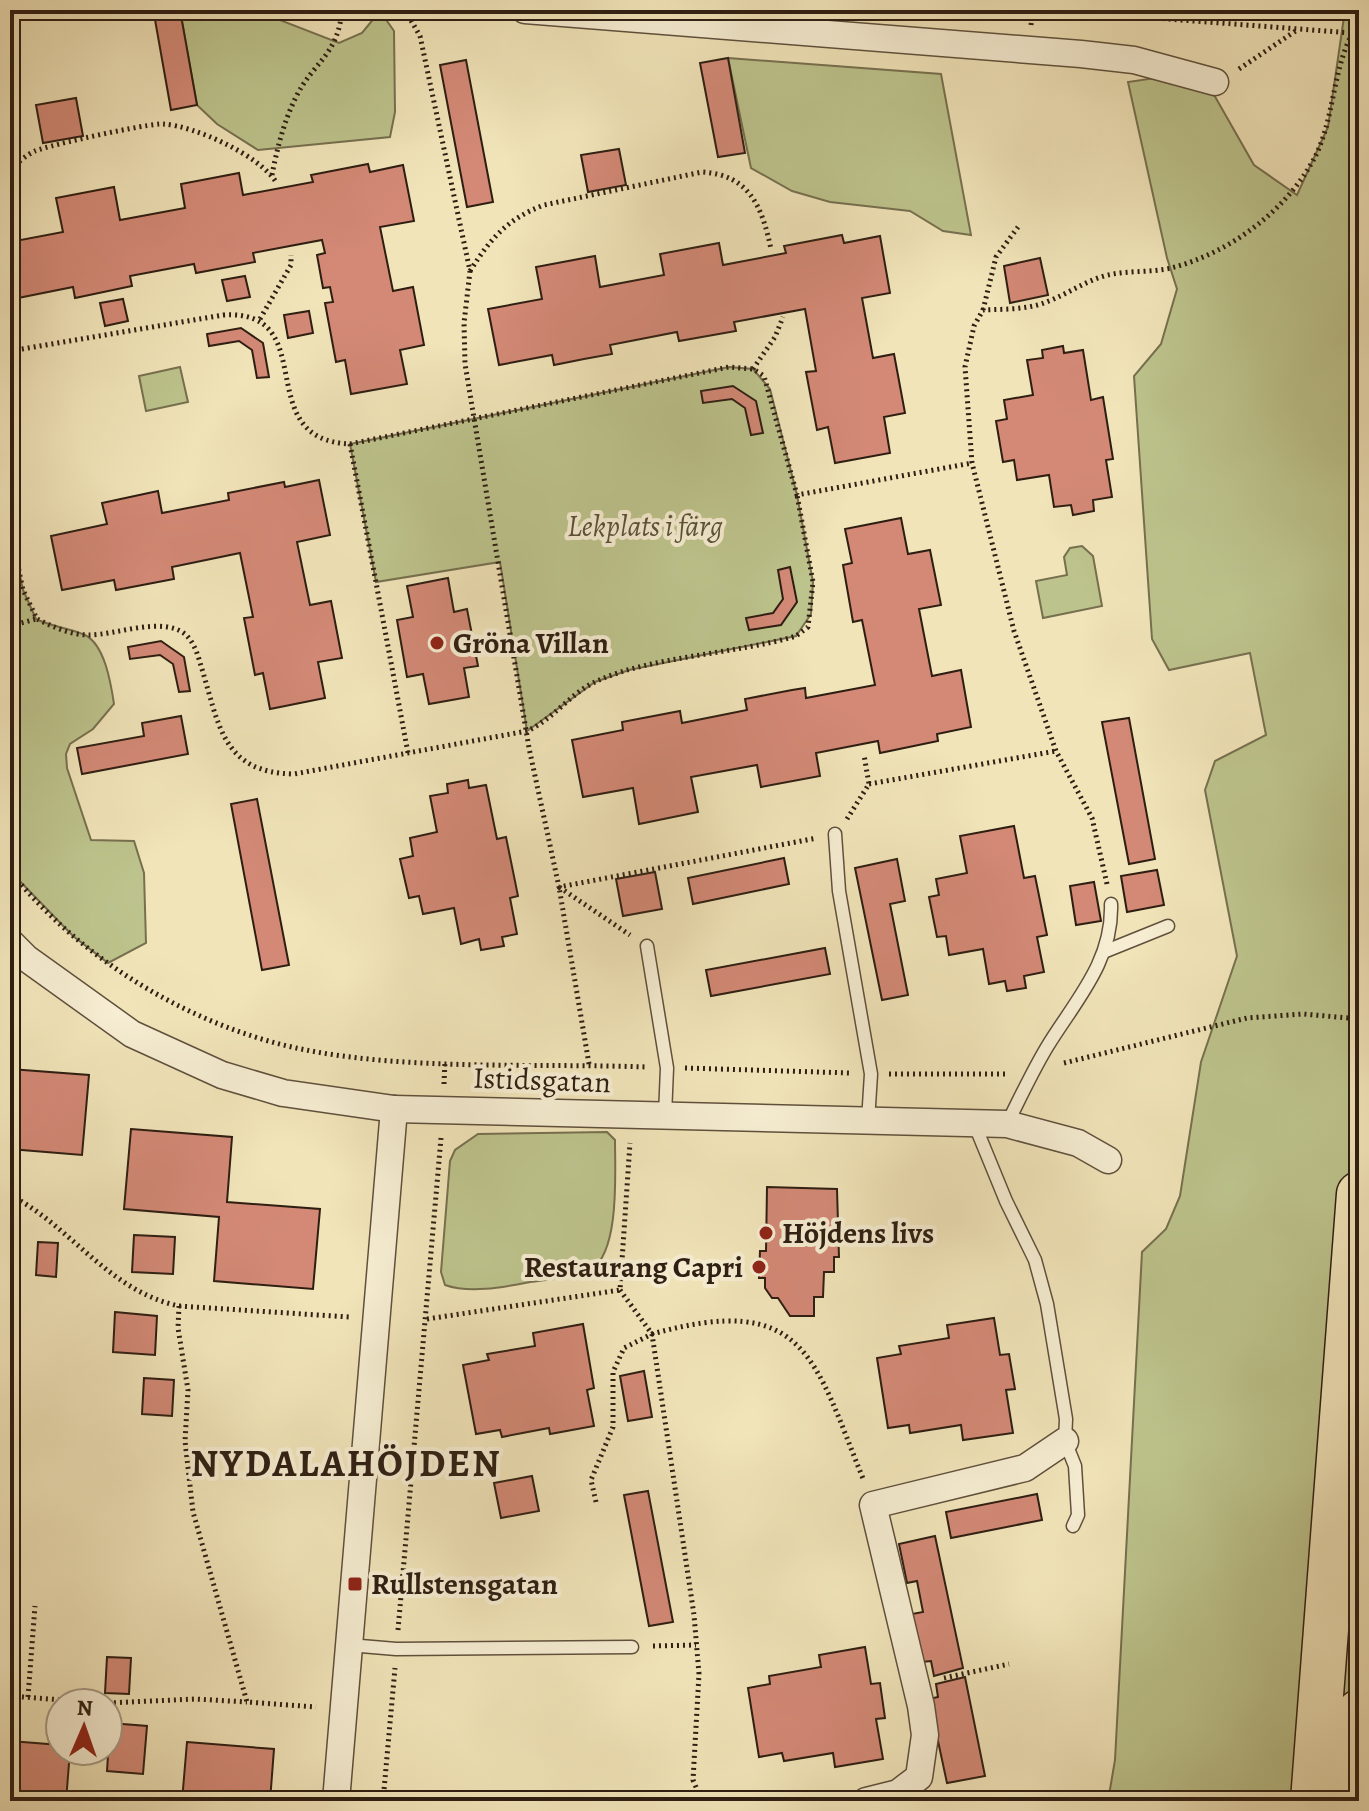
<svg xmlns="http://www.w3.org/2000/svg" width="1369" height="1811" viewBox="0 0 1369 1811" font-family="Alegreya,serif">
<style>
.green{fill:#bdc38c;stroke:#76704f;stroke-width:2}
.building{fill:#d38976;stroke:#2e1e12;stroke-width:2}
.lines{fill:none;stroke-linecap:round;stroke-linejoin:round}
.lane-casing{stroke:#5f503c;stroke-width:15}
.street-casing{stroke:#5f503c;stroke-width:29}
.highway-casing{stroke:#2e1e12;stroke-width:47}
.path{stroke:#2e1e12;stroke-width:5;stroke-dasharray:2 4;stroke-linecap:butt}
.lane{stroke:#f6edd2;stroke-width:12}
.street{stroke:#f6edd2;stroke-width:26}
.highway{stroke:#f1e4b9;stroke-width:44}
.poi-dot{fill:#8f2418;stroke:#f6edd2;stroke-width:3}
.labels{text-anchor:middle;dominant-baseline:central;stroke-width:8;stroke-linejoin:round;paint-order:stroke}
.park-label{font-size:30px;font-style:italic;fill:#595037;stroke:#f6edd2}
.poi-label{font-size:30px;font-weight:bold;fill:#2e1e12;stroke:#f6edd2;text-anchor:start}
.street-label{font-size:30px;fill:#2e1e12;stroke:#f6edd2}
.district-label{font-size:38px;font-weight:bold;letter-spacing:2px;fill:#2e1e12;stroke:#f6edd2}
</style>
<rect width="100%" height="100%" fill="#f1e4b9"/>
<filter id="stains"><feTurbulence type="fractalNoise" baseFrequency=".0025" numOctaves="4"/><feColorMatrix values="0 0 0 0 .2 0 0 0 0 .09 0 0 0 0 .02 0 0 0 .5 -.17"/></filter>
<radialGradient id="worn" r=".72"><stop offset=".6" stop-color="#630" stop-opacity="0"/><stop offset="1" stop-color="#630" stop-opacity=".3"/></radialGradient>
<g class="green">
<polygon points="180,10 254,10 339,43 362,33 380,11 394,31 395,112 390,137 258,150 217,124 197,105"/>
<polygon points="1345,10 1359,10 1359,1801 1108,1801 1115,1760 1142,1252 1166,1229 1180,1196 1201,1062 1237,956 1205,790 1215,761 1266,735 1250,653 1169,670 1152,639 1134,376 1161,344 1177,289 1167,258 1128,82 1162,77 1213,93 1254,165 1297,195 1328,127"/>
<polygon points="728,58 941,74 971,235 943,231 910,211 830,202 792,191 751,168"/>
<polygon points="180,367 188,402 146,411 139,376"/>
<polygon points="729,367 753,369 770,389 797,495 813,582 811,614 796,636 629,670 595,682 527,731 500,562 376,582 350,444"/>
<path d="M10,528L23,590L36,619C52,627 70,628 85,635C105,645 111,684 114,704L93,729L70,744L66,754L67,768L91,840L134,841L144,873L146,943L108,963L73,936L10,871Z"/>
<polygon points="1082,546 1093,556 1102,606 1043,618 1036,581 1067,575 1064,557 1070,548"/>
<path d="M607,1132L615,1140C615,1172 620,1251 591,1270C575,1279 548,1279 530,1282C504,1287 470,1294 445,1285L441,1272L450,1161L455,1150L478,1134Z"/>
</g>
<g class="building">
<polygon points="180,10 197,105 171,110 154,14"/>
<polygon points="728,58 745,153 718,157 700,63"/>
<polygon points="466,60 493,202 467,207 440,65"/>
<polygon points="76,98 83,136 43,143 36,105"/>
<polygon points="619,149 626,185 588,192 581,155"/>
<polygon points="368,164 370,172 403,165 414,221 380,227 393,291 413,287 424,345 400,350 407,384 351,394 345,360 336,362 325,303 333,302 330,287 323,288 317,255 325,253 322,240 253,253 255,262 196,273 194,264 130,276 132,286 75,298 73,287 18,298 16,284 10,285 10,266 13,266 10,242 63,232 56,198 114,187 120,220 185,208 181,184 239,173 243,195 313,182 311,175"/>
<polygon points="842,235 844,243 880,236 890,293 862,298 873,358 894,354 905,413 884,417 890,453 835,463 828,427 817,430 806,372 816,371 805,309 734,322 736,331 679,341 677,332 610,345 612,354 584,359 554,365 552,355 499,365 488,309 542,299 536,267 595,256 600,287 664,275 660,254 719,243 723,265 786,253 784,246"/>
<polygon points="1040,258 1048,295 1010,303 1004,266"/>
<polygon points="245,276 250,297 227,301 222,280"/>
<polygon points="123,299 128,321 105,326 100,303"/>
<polygon points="309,311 313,333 288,338 284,315"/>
<polygon points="241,328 263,343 269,377 257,378 252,350 239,341 209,346 207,334"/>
<polygon points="1063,346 1064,353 1083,350 1091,400 1103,397 1113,459 1106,460 1112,497 1093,500 1094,511 1073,515 1071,505 1054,507 1049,475 1017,480 1014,460 1003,462 996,421 1007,419 1004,400 1033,395 1027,360 1043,358 1042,350"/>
<polygon points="733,386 756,401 763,433 751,435 745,408 732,399 703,403 701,391"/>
<polygon points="319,480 330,535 297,542 310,605 331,601 342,658 318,662 325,698 270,709 263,673 255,675 244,618 253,617 240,553 172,567 174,579 116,590 114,580 62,590 51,536 107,524 102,503 158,491 162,513 229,500 228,493 284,482 285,487"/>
<polygon points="901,518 908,554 930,550 941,605 919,609 932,676 961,670 971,727 937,734 938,741 880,753 878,741 816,753 820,776 761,787 757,765 691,777 698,812 639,824 633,788 583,797 572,740 623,730 622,722 680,711 682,723 747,710 745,699 792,690 805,688 806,698 875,685 862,620 853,622 843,565 852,563 845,529"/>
<polygon points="790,567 797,602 781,625 749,630 746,618 773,613 783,599 778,570"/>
<polygon points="448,578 454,612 467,609 478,666 464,668 469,697 429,704 423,674 407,677 397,620 413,617 407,586"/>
<polygon points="161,641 184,657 190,691 179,692 173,664 160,655 130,659 128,647"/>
<polygon points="181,716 188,754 82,774 77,748 144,736 142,723"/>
<polygon points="1129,718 1155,859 1129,864 1102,722"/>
<polygon points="468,780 469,788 486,785 497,839 506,837 518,896 510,898 517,934 502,937 504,946 481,950 479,939 461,944 454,908 423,914 419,896 409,898 400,859 413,856 410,838 437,832 430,796 448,793 447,784"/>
<polygon points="257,799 289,965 262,970 231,804"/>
<polygon points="1014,826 1024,878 1035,876 1047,935 1037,937 1044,972 1024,976 1026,988 1007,991 1005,981 989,984 983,949 949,955 946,936 937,937 929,897 939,895 936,879 967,873 960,836"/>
<polygon points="784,858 789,884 693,904 688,878"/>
<polygon points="897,859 905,901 890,904 908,995 882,1000 855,868"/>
<polygon points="1157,870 1164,905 1127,912 1121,876"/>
<polygon points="655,872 662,909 623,916 616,879"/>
<polygon points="1094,882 1101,921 1076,925 1070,886"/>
<polygon points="825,948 830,974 711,996 706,970"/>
<polygon points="10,1069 89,1075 82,1155 10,1149"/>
<polygon points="131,1129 232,1137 227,1202 320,1209 313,1289 214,1281 219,1217 124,1209"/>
<polygon points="767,1187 837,1189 839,1257 834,1257 834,1272 824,1272 823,1297 814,1297 814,1316 790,1316 778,1298 772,1298 765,1288 765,1278 759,1278 760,1251 766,1251"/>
<polygon points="134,1235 175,1237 173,1274 132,1272"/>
<polygon points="38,1242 58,1243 56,1277 36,1275"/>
<polygon points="115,1312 157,1316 155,1355 113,1352"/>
<polygon points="994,1318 1000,1355 1009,1354 1015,1389 1006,1390 1013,1433 963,1440 961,1425 910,1433 909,1425 888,1428 877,1358 901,1354 899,1346 949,1338 947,1325"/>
<polygon points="583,1324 594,1388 587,1390 594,1426 550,1434 549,1428 502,1437 500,1430 476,1434 463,1365 489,1360 487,1354 535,1346 533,1333"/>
<polygon points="644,1371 652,1417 628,1421 620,1376"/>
<polygon points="144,1378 174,1380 172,1416 142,1414"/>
<polygon points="532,1476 539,1511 501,1518 494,1483"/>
<polygon points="648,1491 673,1622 649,1626 624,1495"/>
<polygon points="1037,1494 1042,1520 951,1538 946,1512"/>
<polygon points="935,1536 963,1668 934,1676 931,1661 922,1662 912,1614 923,1612 917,1581 907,1583 899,1544"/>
<polygon points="865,1647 871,1684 880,1683 885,1718 876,1719 883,1759 835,1767 833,1753 784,1761 782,1753 759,1757 748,1688 770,1684 769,1676 821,1667 819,1655"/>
<polygon points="107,1657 131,1658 129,1694 105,1693"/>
<polygon points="965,1677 985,1776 947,1783 929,1699 938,1697 936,1684"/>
<polygon points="110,1723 147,1726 143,1774 107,1771"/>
<polygon points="10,1741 60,1745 60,1751 70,1751 66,1801 10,1801"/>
<polygon points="187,1742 274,1749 270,1801 182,1801"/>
</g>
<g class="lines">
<g class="lane-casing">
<g id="lane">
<polyline points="835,834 839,891 871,1074 868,1121"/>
<polyline points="647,946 667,1068 665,1115"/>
<polyline points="1106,951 1168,926"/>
<polyline points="974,1123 1006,1201 1035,1260 1047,1304 1066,1419 1065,1441 1075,1466 1078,1515 1073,1526"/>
<path d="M1007,1124C1020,1098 1032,1072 1047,1047C1075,1001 1113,962 1111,904"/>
<polyline points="349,1645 396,1649 632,1647"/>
</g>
</g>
<g class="street-casing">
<g id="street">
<polyline points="525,10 1081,54 1134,60 1215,82"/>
<polyline points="10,942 26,958 132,1034 222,1075 283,1093 394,1109 1007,1124 1078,1143 1108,1160"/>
<polyline points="336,1801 394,1109"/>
<polyline points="866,1801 898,1793 919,1777 925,1735 921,1706 873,1505 1025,1468 1065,1441"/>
</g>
</g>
<g class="highway-casing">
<g id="highway">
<polyline points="1313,1801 1359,1194"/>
<polyline points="1352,1801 1359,1712"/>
</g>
</g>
<g class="path">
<polyline points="405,10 420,36 470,271 464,323 465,364 529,748 559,887 817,838"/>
<polyline points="1049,10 1352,33"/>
<polyline points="1159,19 1160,10"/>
<polyline points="1031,25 1033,10"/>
<polyline points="1239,69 1297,30"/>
<path d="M10,169C18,163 26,155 35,151C49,145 149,123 163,124C195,126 259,155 276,182"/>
<path d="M272,175C277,149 284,121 296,97C313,62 338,56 342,10"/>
<path d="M470,271C491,238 507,219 544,205L702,172C750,175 762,207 771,249"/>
<polyline points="983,310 996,257 1018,227"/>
<polyline points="260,319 291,265 291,255"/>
<path d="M10,351L223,315C324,309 248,440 350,444L408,753"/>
<polyline points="753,369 775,337 783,317"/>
<polyline points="350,444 729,367 753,369 764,376 797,495 972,463"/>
<path d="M10,528L23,590L37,619C53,627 71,635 89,635C116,635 162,616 185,634C194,642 198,655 201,666C219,723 221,773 294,774L527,731C554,719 570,693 597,681C652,656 736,654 796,636L808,627L813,582L797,495"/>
<polyline points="10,626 36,619"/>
<polyline points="869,784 1056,751"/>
<polyline points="847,819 869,784 864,755"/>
<path d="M10,871C80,959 190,1026 301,1049C408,1071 537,1063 647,1067"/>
<path d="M1107,884L1092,818L1056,751L1014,631L972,463L965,367L974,326L983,310C1005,309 1028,310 1049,301C1069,293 1084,282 1104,276C1126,270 1149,273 1171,268C1230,253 1288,210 1316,155C1336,113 1332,62 1359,22"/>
<polyline points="1064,1063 1247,1018 1303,1014 1349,1018"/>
<polyline points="589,1064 559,887 630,935"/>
<polyline points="685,1068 851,1073"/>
<polyline points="889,1074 1007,1074"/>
<polyline points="444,1084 445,1061"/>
<path d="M10,1195C71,1226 108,1291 179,1306L178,1328L188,1390L185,1441L193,1512L247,1702L316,1707"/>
<path d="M620,1290L652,1334C806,1291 814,1358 864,1481"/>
<polyline points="179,1306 349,1317"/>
<polyline points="427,1319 620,1290 630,1143"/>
<polyline points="596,1502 591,1480 613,1427 613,1372 624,1348 652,1334 694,1615 699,1674 693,1780 702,1801"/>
<polyline points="398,1630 441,1138"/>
<polyline points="653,1646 696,1645"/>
<polyline points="944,1678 1009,1664"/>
<polyline points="10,1696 102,1703"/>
<polyline points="28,1697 35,1606"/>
<polyline points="108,1703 195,1699 247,1702"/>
<polyline points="383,1801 395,1668"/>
</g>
<use href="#lane" class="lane"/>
<use href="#street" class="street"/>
<use href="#highway" class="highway"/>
</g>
<g class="poi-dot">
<circle cx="437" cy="643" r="8"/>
<circle cx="766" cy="1233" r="8"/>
<circle cx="759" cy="1267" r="8"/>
<rect x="347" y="1576" width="16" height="16" rx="4"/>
</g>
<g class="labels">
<g class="park-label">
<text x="645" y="526">Lekplats i färg</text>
</g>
<g class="poi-label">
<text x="453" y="643">Gröna Villan</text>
<text x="782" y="1233">Höjdens livs</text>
<text x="743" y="1267" text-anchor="end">Restaurang Capri</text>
<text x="371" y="1584">Rullstensgatan</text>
</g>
<g class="street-label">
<text transform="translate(542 1080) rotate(2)">Istidsgatan</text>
</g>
<g class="district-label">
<text x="346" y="1463">NYDALAHÖJDEN</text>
</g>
</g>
<rect width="1369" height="1811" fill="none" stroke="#f1e4b9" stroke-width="40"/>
<rect x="12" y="12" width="1345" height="1787" fill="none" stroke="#2e1e12" stroke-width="4"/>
<rect x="20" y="20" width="1329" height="1771" fill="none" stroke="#2e1e12" stroke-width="2"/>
<g transform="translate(84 1727) rotate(2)"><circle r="38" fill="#f6edd2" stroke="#a69a85" stroke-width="2"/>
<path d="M0-6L14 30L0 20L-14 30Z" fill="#8f2418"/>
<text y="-12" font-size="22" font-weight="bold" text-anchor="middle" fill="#2e1e12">N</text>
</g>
<rect width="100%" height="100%" filter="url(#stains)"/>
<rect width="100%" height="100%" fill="url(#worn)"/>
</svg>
